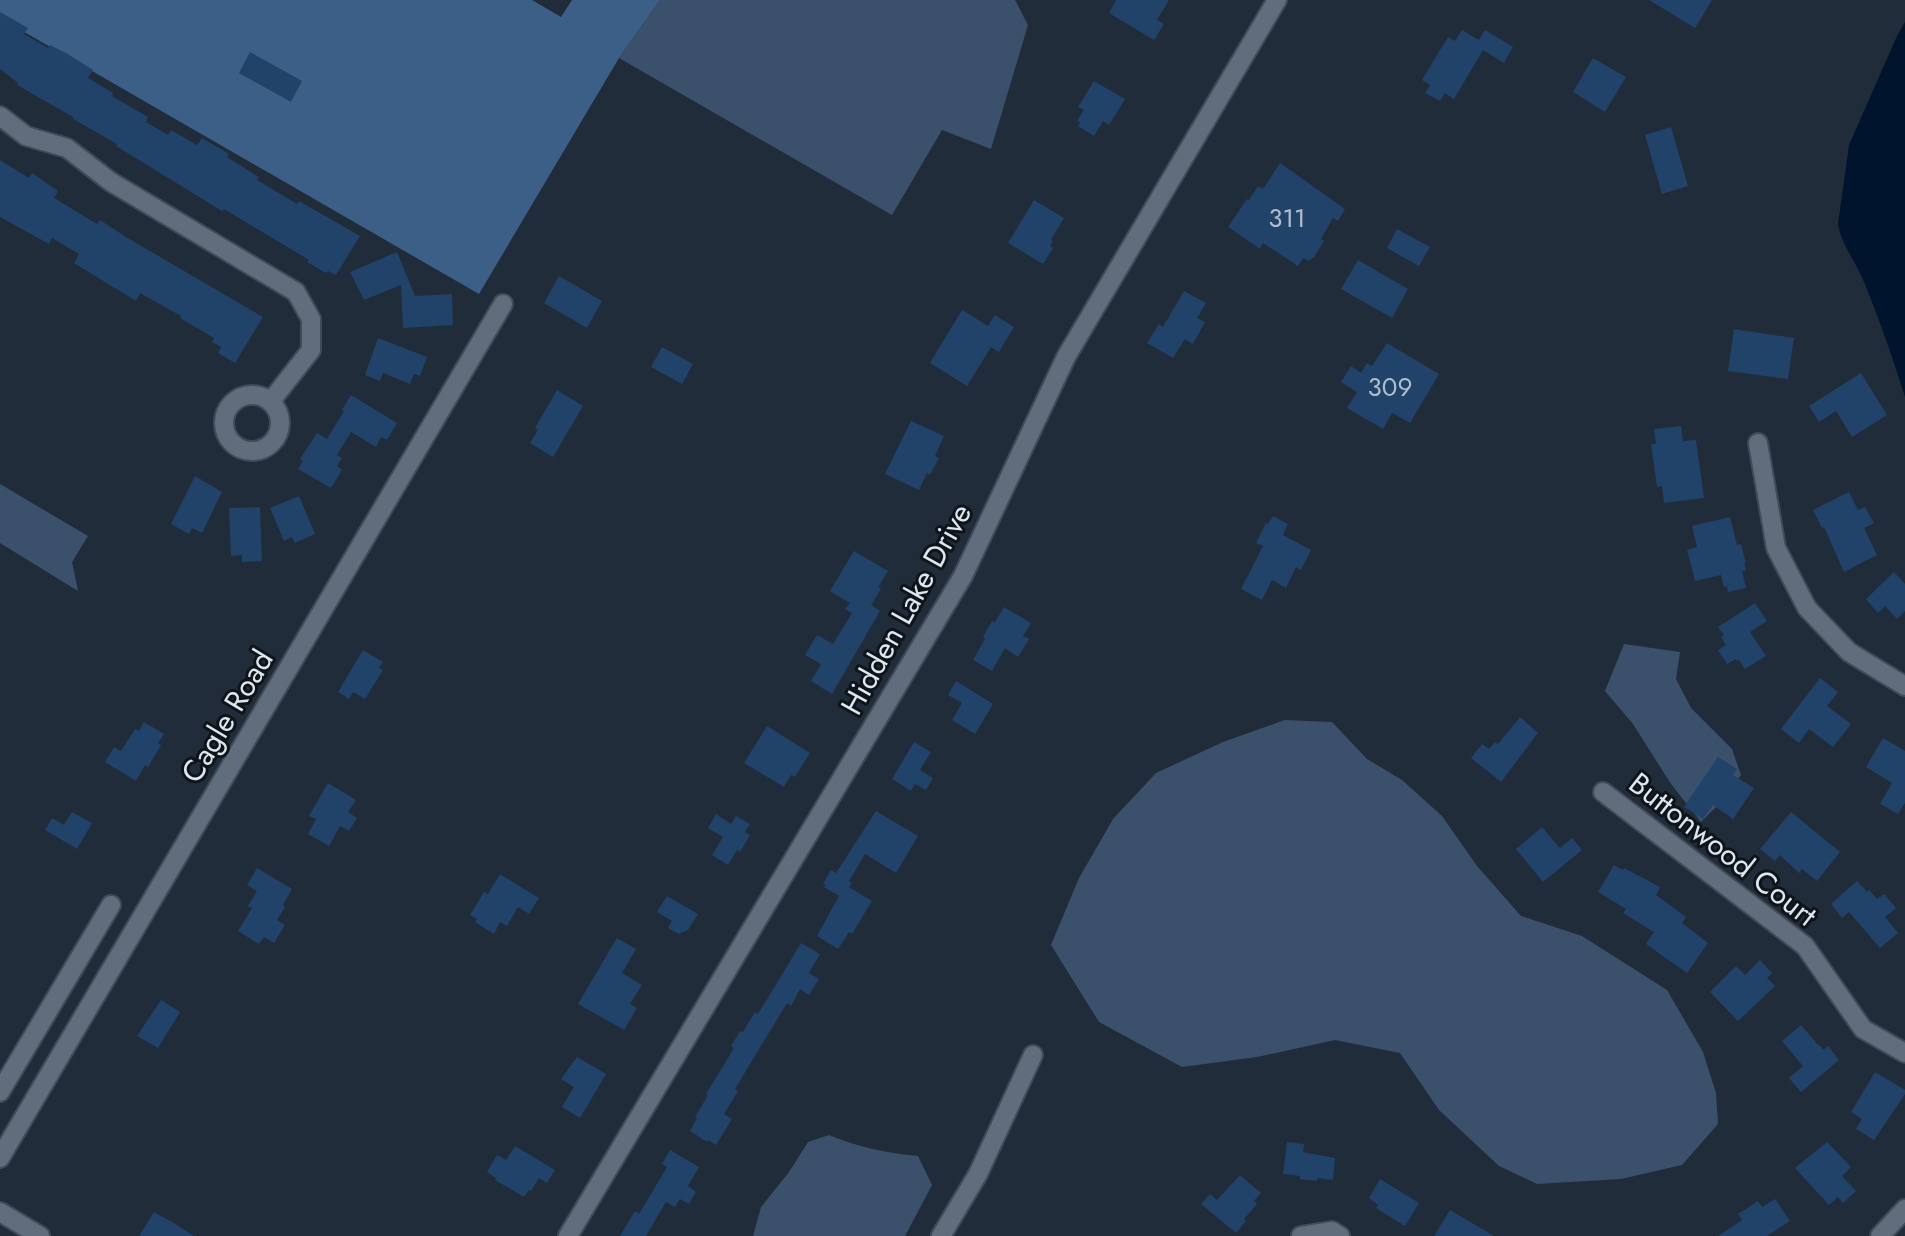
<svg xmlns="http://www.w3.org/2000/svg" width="1905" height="1236" viewBox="0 0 1905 1236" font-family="Jost,sans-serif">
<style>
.green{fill:#3b506a}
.forest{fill:#3c5f87}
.water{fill:#00142e}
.building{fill:#214269}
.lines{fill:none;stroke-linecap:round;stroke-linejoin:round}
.minor-casing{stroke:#414b57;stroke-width:22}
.minor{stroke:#606d7d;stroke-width:18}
.labels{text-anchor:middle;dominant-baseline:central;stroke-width:6;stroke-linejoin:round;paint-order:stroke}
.number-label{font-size:26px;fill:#afbdce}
.street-label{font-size:30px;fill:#dee6ef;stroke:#0f141a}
</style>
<rect width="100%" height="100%" fill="#212c3a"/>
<g class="green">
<polygon points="660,0 1015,0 1028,25 991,149 942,130 892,215 619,58"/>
<polygon points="0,484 88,536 72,562 78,591 0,543"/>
<polygon points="1624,644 1680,652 1676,679 1691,708 1732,749 1741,775 1722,801 1701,822 1671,784 1633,724 1605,691"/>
<polygon points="1285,720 1332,722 1367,759 1402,780 1442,816 1477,866 1521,916 1582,936 1667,990 1703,1052 1716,1093 1718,1124 1682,1165 1621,1179 1537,1184 1499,1166 1439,1110 1400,1053 1335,1040 1257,1057 1182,1067 1099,1022 1051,945 1079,878 1113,819 1156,773 1223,742"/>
<path d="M829,1135C858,1147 887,1153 918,1156L932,1185L905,1236H753L761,1207L789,1172L808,1142Z"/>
</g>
<polygon class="forest" points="0,0 532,0 561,17 572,0 660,0 619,58 479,294 0,18"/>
<path class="water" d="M1905,22V397C1892,356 1878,315 1861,275C1853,258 1841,243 1838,224L1849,145L1897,36Z"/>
<g class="building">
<polygon points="1116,0 1169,0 1157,20 1164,24 1154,40 1109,13"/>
<polygon points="1649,0 1712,0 1695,28"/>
<polygon points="0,12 28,28 24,34 48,48 50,45 66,53 93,70 88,78 113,93 112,96 148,117 146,122 168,135 171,130 197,145 202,138 229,154 227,157 259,177 257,180 297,204 299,201 360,236 336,275 328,271 326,273 307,262 309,260 224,209 222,211 116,146 117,144 73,119 73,117 17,85 18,83 0,69"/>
<polygon points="1462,30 1479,40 1485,30 1513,47 1504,63 1483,50 1454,99 1445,93 1440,101 1425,93 1430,85 1422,80 1448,37 1455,41"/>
<polygon points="250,52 302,81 291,102 239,73"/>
<polygon points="1593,58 1626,77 1605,112 1573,92"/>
<polygon points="1094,81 1125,99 1109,125 1103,121 1094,136 1078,126 1080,123 1077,121 1084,110 1078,107"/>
<polygon points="1671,127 1688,186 1662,194 1645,135"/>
<polygon points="0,160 29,178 32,173 58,191 54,198 97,224 100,220 126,237 263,317 235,363 218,353 221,347 212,342 214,338 180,318 181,316 140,293 136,301 74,263 79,254 52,238 49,244 0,217"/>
<polygon points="1280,163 1345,209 1338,221 1333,218 1321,239 1324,241 1314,257 1309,261 1303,258 1298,266 1263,243 1260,249 1228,227 1247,199 1249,200 1258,186 1263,189"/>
<polygon points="1034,200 1064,218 1051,240 1053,241 1050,246 1053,248 1043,264 1008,243"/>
<polygon points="1397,229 1430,247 1419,266 1387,248"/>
<polygon points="397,252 415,296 452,294 453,325 403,328 401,285 364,300 350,272"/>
<polygon points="1358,260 1408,289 1392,318 1341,289"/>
<polygon points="559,276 602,301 587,328 544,303"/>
<polygon points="1184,291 1206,303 1197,318 1205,322 1193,344 1185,339 1173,358 1147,343 1159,324 1163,327"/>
<polygon points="962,310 988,326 995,315 1014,327 999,352 991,347 967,386 930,363"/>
<polygon points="1734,329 1794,338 1788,379 1728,371"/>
<polygon points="378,338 427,357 420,376 414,374 410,384 383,373 380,381 365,375"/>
<polygon points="1387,343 1439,374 1410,423 1392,413 1383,429 1347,408 1357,392 1341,382 1351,366 1361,373 1367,363 1372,366"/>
<polygon points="662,347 693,364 682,384 651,367"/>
<polygon points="1861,373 1887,415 1852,437 1836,411 1819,422 1809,406"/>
<polygon points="557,390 583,406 553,457 530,443 538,430 535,428"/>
<polygon points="351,395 397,423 387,440 381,437 376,447 351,432 337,455 342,458 337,466 342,470 331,488 298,469 303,461 300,459 317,433 327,439 344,411 342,410"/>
<polygon points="911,421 944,436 935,456 939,458 930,475 927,473 919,490 885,474"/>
<polygon points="1681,426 1683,441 1696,440 1704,498 1664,503 1662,486 1657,487 1651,444 1656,444 1654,429"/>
<polygon points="195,476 222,492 202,533 192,528 189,534 171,524"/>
<polygon points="1849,492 1858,510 1865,507 1874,523 1864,528 1877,555 1844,572 1824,527 1822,528 1813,510"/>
<polygon points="299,496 315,534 295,543 292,537 284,541 270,508"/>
<polygon points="260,507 262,561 242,562 242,555 231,556 229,508"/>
<polygon points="1273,516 1288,524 1283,535 1311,550 1301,570 1296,567 1286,588 1272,580 1262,600 1241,589 1263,546 1256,543 1266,523 1268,524"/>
<polygon points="1730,517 1737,545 1741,544 1746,563 1744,563 1746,570 1742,571 1746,588 1728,592 1727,586 1724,587 1721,575 1695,581 1687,550 1697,547 1692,526"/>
<polygon points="854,551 888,571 878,587 881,589 871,605 880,611 832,694 811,681 821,664 805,655 817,635 833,644 852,613 845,609 850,603 830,591"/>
<polygon points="1894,572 1905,584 1905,611 1897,619 1885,606 1878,613 1866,599"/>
<polygon points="1755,603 1767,621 1750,632 1766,656 1745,669 1739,660 1737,661 1736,659 1727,664 1718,650 1726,645 1721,637 1724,635 1718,627"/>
<polygon points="1004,607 1031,623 1023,636 1029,639 1018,657 1005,648 992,671 973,660 985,639 983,637 992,621 995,622"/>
<polygon points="363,650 383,662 379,668 383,670 365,699 353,692 349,699 338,692"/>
<polygon points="1820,678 1838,692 1827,706 1851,724 1833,747 1809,729 1799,743 1781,729"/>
<polygon points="956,681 993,704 975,734 952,720 962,703 948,695"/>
<polygon points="1520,717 1538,733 1501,782 1471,758 1482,744 1489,749 1495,742 1498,744"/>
<polygon points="144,722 164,734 158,743 161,745 148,767 145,765 136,781 105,762 114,747 121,751 135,729 139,731"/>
<polygon points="767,726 810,753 795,777 791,775 784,787 744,763"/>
<polygon points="1883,738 1905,751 1905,803 1898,814 1880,804 1892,783 1866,767"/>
<polygon points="914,742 931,752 920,770 933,778 926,790 915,784 911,791 892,779"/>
<polygon points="1718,757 1737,769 1733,775 1754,788 1733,819 1713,805 1703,819 1684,807"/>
<polygon points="328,783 356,800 348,812 357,818 349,831 340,826 329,846 308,834 316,819 309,816"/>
<polygon points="876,811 918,836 896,873 865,854 849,881 852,883 849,887 872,901 852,934 849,932 838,949 817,936 839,896 824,887 826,885 823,884 831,870 836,873"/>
<polygon points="72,812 92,823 77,849 45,830 52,818 64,825"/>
<polygon points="1791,812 1840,852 1817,881 1802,869 1799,873 1780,855 1775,861 1760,849"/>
<polygon points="716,814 731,824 736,816 750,824 745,832 750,835 740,852 737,850 728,865 712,855 723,837 708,828"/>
<polygon points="1542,827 1560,848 1572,838 1582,850 1543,882 1516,849"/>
<polygon points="1614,865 1623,870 1624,868 1660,887 1656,895 1686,917 1682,923 1708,943 1687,973 1646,944 1654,932 1623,913 1626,909 1598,892"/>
<polygon points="257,868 292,889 283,905 285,907 277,920 285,925 274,943 264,937 259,944 238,931 252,908 248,906 257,891 247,885"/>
<polygon points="500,874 539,898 529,914 518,907 507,926 500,922 494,934 475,922 477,919 470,915 484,892 488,894"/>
<polygon points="1857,881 1867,892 1869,890 1877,899 1884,894 1896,908 1885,917 1898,933 1880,948 1849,912 1842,918 1831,904"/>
<polygon points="667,896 698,914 688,930 679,934 668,928 672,921 657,912"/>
<polygon points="617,938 636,949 622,973 642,985 630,1004 637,1008 624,1030 578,1004"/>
<polygon points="801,943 820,954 809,973 819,979 809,995 800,989 791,1006 787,1003 735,1089 738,1091 724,1114 732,1119 716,1145 708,1140 707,1142 690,1131 697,1118 695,1117 708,1095 706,1094 734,1048 731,1046 740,1031 743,1032 755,1012 758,1014"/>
<polygon points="1760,960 1772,973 1767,978 1775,986 1738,1021 1710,992 1736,966 1745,975"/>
<polygon points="161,1000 180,1012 158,1048 137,1036"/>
<polygon points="1801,1025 1819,1046 1820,1045 1823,1050 1828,1046 1839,1060 1801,1092 1789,1078 1803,1066 1782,1041"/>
<polygon points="577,1057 606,1074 580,1118 562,1107 574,1087 561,1079"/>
<polygon points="1875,1072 1905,1090 1905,1094 1874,1140 1856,1129 1862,1119 1851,1112"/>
<polygon points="1287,1142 1304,1144 1303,1152 1335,1158 1333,1180 1317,1178 1317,1181 1300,1179 1300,1176 1283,1174"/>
<polygon points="1827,1142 1851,1167 1842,1176 1856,1191 1843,1203 1838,1197 1829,1205 1795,1168"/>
<polygon points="515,1146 555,1170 547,1183 539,1178 531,1191 529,1190 524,1197 495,1180 496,1178 487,1172 497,1155 506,1160"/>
<polygon points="670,1150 699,1167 688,1186 696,1192 689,1204 680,1199 675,1207 666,1202 646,1236 620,1236 635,1211 639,1214 667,1167 662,1164"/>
<polygon points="1240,1175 1261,1193 1254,1201 1257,1204 1244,1219 1246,1221 1236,1233 1201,1204 1210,1194 1217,1200"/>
<polygon points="1380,1179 1419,1203 1405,1226 1376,1208 1378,1205 1369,1198"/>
<polygon points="1775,1199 1790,1221 1767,1236 1718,1236 1742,1220 1738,1214 1758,1201 1762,1207"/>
<polygon points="1450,1210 1494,1236 1434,1236"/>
<polygon points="154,1212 172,1222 194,1236 139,1236"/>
</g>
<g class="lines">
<g class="minor-casing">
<g id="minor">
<polyline points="0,116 26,136 67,148 111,182 296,292 311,319 311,350 271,401"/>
<circle cx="252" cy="423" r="28"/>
<polyline points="1758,443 1776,548 1807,608 1849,652 1905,686"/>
<polyline points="1603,792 1805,946 1863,1029 1905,1053"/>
<polyline points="0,1092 111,905"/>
<polyline points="0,1158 503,304"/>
<polyline points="0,1212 40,1236"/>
<polyline points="568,1236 963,576 1066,357 1277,0"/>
<polyline points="941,1236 978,1174 1033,1055"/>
<polyline points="1301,1236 1332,1231 1340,1236"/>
<polyline points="1880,1236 1905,1209"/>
</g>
</g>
<use href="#minor" class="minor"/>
</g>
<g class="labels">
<g class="number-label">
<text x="1287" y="218">311</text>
<text x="1390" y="387">309</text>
</g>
<g class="street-label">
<text transform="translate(906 609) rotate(-61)">Hidden Lake Drive</text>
<text transform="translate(227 716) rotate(-59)">Cagle Road</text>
<text transform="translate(1723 849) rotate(38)">Buttonwood Court</text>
</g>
</g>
</svg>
